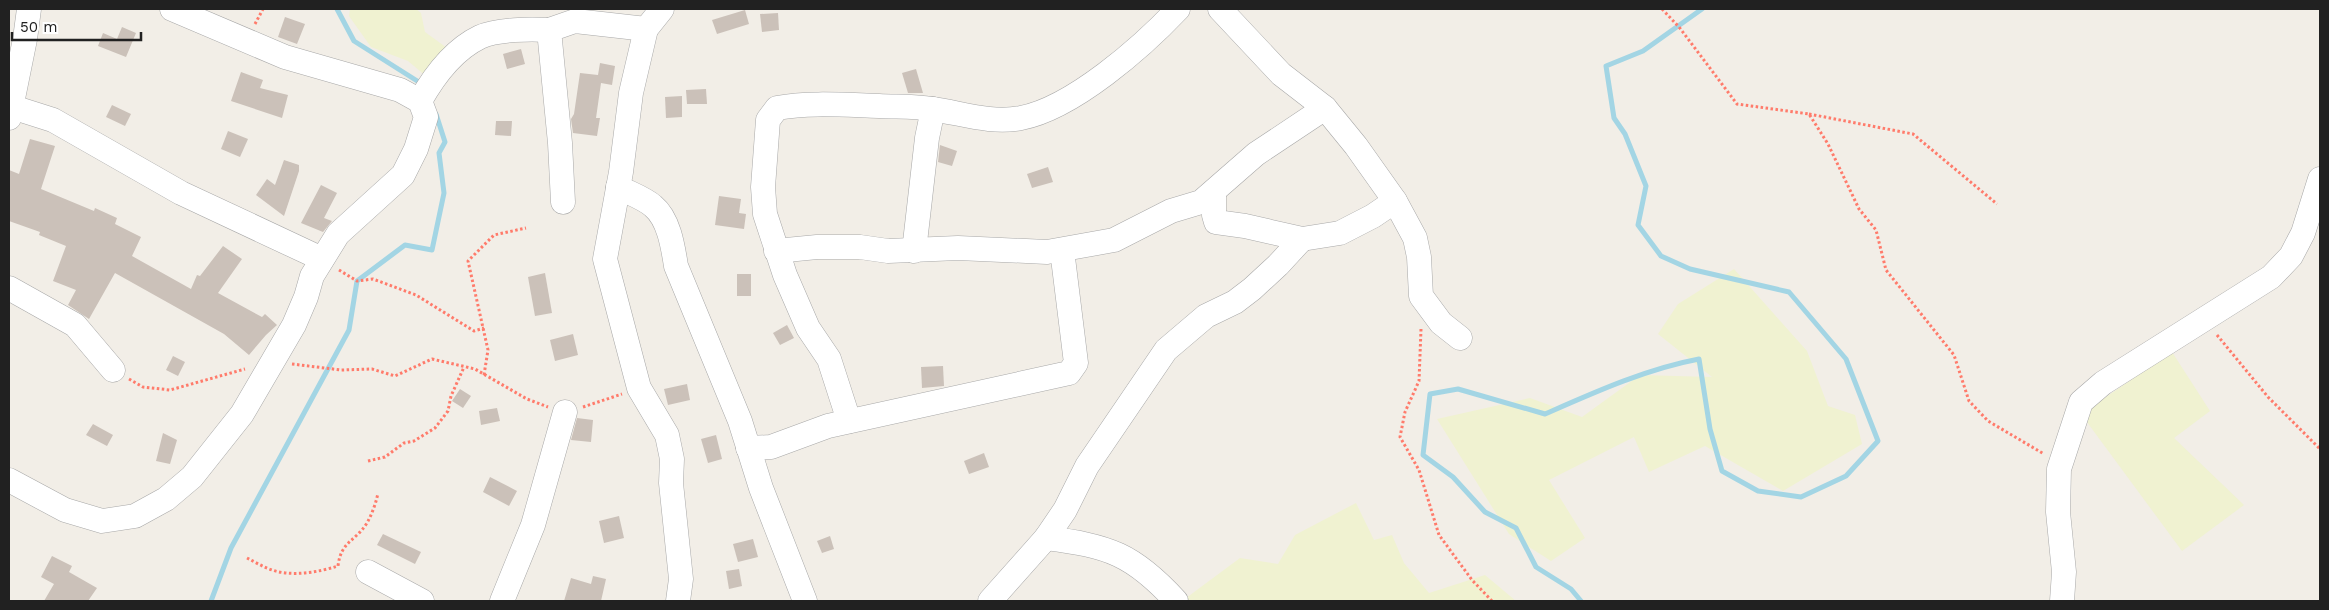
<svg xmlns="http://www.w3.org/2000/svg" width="2329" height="610" viewBox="0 0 2329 610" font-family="'Work Sans',sans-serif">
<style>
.farmland{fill:#f0f2d1}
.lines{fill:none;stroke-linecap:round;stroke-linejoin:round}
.stream{stroke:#a3d5e4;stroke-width:5}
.building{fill:#cbc1b9}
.minor-casing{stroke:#a8a8a8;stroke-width:25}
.path{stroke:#ff7b6b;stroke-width:3;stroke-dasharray:2.5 2.5;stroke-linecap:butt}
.minor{stroke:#fff;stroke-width:24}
</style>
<rect width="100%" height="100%" fill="#f2eee7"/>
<g class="farmland">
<polygon points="350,9 416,9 421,13 425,32 447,48 426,76 408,61 371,47 349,16"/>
<polygon points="1734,269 1807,351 1828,406 1855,415 1862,444 1783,491 1705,446 1649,472 1634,437 1549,480 1585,538 1551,561 1509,534 1437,419 1530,398 1582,417 1640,375 1712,377 1658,334 1678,304"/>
<polygon points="2172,352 2210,411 2174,438 2244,505 2182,551 2081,414"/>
<polygon points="1356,503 1374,540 1392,535 1404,563 1429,593 1485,575 1516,601 1182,601 1240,558 1278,564 1295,535"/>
</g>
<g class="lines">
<g class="stream">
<polyline points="337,9 354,41 422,84"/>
<polyline points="211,601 231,548 349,330 357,281 405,245 432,250 444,193 439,153 445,142 436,114"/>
<path d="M1581,601L1571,589L1536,567L1516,528L1485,512L1453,477L1423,455L1430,394L1458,389L1545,414C1595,392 1646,369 1699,359L1710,429L1722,471L1758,491L1801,497L1846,476L1878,441L1846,359L1789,292L1690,269L1661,256L1638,225L1646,186L1625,134L1614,118L1606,66L1643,51L1702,9"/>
</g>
</g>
<g class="building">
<polygon points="745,10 749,24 717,34 712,20"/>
<polygon points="778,13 779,30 762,32 760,14"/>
<polygon points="285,17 305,24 297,44 278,37"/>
<polygon points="122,27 136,33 126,57 98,46 103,33 117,39"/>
<polygon points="521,49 525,64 507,69 503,54"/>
<polygon points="600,63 615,66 612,85 601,83 596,118 600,118 597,136 573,133 571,119 574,114 580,73 598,75"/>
<polygon points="916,69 923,93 908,93 902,73"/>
<polygon points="241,72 263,80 260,88 288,95 282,118 231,101"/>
<polygon points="706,89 707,104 687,104 686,90"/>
<polygon points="682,96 682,117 666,118 665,97"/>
<polygon points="112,105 131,114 125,126 106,117"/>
<polygon points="496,121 512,121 511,136 495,135"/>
<polygon points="228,131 248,139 240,157 221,149"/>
<polygon points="30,139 55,146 41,189 94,211 95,208 117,218 115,224 141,237 132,256 191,289 197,275 200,276 223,246 242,259 218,293 262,317 265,314 277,325 266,335 249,355 224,334 115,273 89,319 68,305 76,290 53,281 66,246 39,235 40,232 9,221 9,170 19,174"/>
<polygon points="940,145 957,151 952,166 938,162"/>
<polygon points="284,160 299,165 299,171 284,216 256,195 267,179 275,185"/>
<polygon points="1048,167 1053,182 1032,188 1027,174"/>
<polygon points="321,185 337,193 324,218 332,221 323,232 301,223"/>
<polygon points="719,196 741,199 739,213 746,214 744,229 715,225"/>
<polygon points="545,273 552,313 535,316 528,277"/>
<rect x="737" y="274" width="14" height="22"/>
<polygon points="787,325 794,338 780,345 773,333"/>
<polygon points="573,334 578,355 555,361 550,340"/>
<polygon points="173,356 185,362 178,376 166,370"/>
<polygon points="943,366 944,386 922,388 921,367"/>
<polygon points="687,384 690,400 668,405 664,389"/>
<polygon points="460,389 471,396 463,408 452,401"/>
<polygon points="497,408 500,421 481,425 479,411"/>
<polygon points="577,418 593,420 591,442 571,440"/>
<polygon points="93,424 113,435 107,446 86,435"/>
<polygon points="163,433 177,440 170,464 156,461"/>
<polygon points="716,435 722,459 708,463 701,439"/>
<polygon points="984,453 989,467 969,474 964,461"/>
<polygon points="490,477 517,491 509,506 483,492"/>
<polygon points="619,516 624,538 604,543 599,521"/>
<polygon points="383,534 421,552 415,564 377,545"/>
<polygon points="830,536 834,549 822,553 817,541"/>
<polygon points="753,539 758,557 738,562 733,544"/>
<polygon points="52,556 72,566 69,572 97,588 88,601 44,601 54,584 41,577"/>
<polygon points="739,569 742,586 729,589 726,571"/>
<polygon points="593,576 606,579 601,601 564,601 571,578 591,584"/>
</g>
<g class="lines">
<g class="minor-casing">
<g id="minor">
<polyline points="662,9 646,29 642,46 631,93 621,172 605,259 639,388 667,435 672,459 671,483 681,579 678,601"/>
<polyline points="1220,9 1281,74 1325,108 1356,146 1395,201 1415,238 1419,257 1421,296 1441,323 1460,338"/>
<path d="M420,101C434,76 453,50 480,37C497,29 531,29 549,30"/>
<polyline points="9,106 53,120 181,193 322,259"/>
<polyline points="9,118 25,39 29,9"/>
<path d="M618,187C629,193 644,198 653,206C669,219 673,247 676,266L740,421L761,488L805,601"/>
<polyline points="1214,192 1214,215 1216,222 1245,226 1302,239 1340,233 1373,216 1395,201"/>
<polyline points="563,202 560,143 549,30 575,21 646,29"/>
<polyline points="776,251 817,247 860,247 888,251 958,248 1047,252 1114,240 1171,211 1201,202 1256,154 1325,108"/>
<polyline points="914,251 927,138 933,109"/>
<polyline points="9,288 75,325 113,370"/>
<path d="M849,421L829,359L808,328L785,275L765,214L763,187L768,120L777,108C810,102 845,105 879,106C896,107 914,106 932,109C961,113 991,124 1021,118C1073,108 1142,47 1178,9"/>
<polyline points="748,448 771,447 828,426 1069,373 1076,363 1062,250"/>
<polyline points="9,480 65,510 102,521 135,516 166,499 192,477 242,414 294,325 306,297 312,276 338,234 403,175 416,149 426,117 420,101 400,90 285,57 172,9"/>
<path d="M1046,538C1109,546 1133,554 1176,601"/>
<polyline points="368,572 422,601"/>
<polyline points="502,601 533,525 565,412"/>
<polyline points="990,601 1046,538 1065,510 1087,466 1166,350 1206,316 1235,302 1252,289 1278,265 1302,239"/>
<polyline points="2062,601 2064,572 2058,512 2059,469 2081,402 2103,383 2271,277 2291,256 2303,233 2320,179"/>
</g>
</g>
<g class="path">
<polyline points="1662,9 1679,27 1737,104 1809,114 1828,144 1859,209 1876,230 1886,270 1954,355 1969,401 1988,421 2044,454"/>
<polyline points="255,24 263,9"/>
<polyline points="1809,114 1913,134 1997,204"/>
<polyline points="339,270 357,281 373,279 416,295 474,331 484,328"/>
<polyline points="1421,329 1419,381 1405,412 1400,437 1419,470 1439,535 1472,580 1492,601"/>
<polyline points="2217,335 2268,397 2320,449"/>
<polyline points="292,364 341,370 372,369 395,376 432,359 475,369 527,399 548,407"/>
<polyline points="484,375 488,350 468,261 494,235 526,228"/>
<polyline points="129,379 143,387 170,390 245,369"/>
<polyline points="583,407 622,394"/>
<polyline points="368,461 385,457 404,443 414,441 435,428 448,411 451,396 464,367"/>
<path d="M247,558C255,562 263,567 272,570C292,577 319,572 338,566C341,541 355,542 367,523C372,514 376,503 378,493"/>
</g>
<use href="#minor" class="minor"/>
</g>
<rect width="2329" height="610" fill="none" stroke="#212121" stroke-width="20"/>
<path d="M12 32v8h129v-8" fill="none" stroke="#212121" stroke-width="2.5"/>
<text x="20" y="32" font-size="15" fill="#212121" stroke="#ffffff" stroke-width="4" paint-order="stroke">50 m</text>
</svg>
